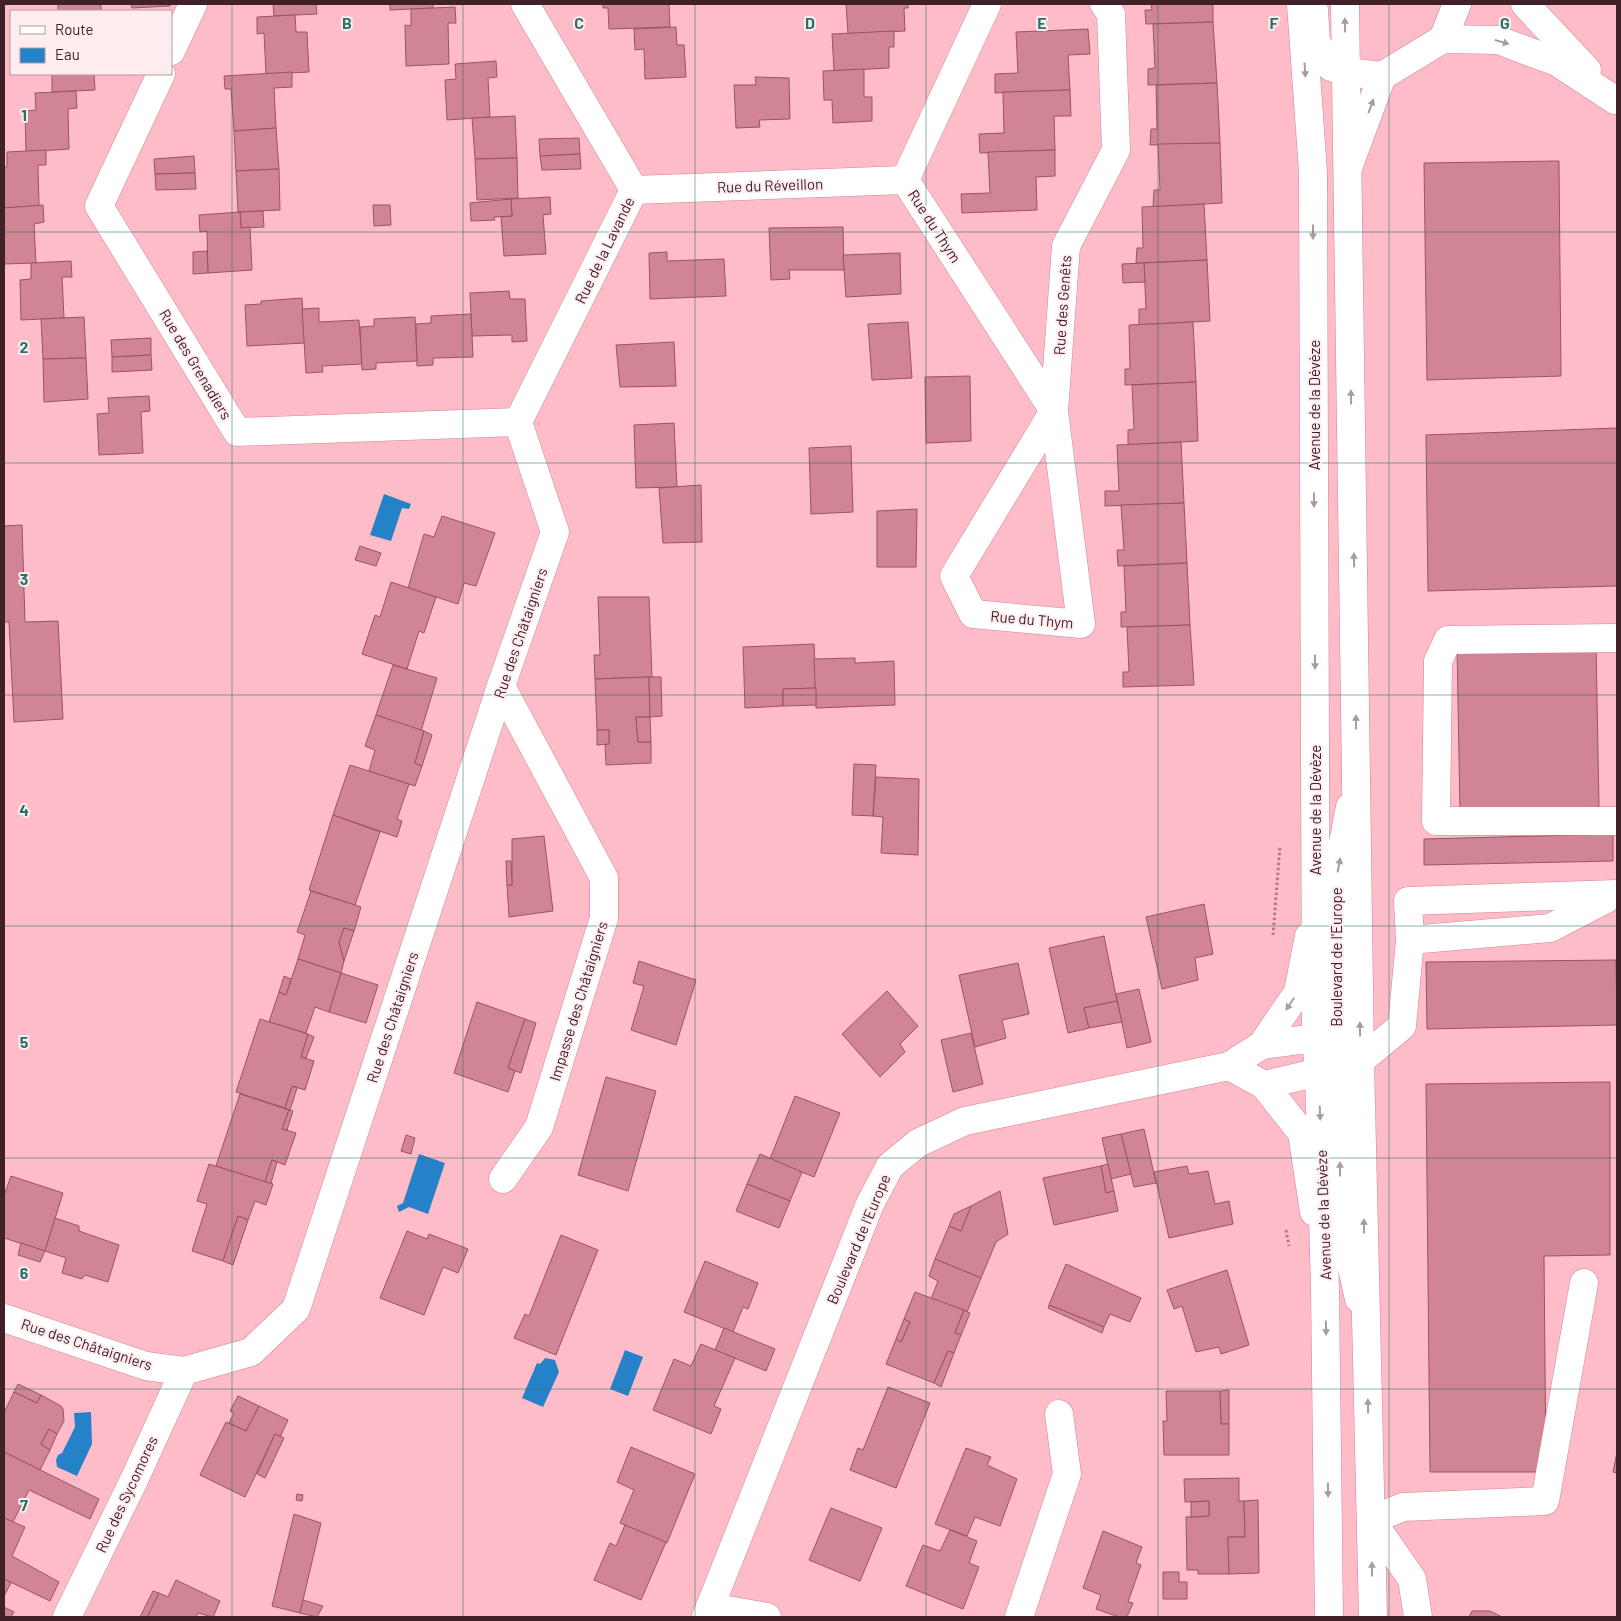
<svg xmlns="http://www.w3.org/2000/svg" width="1621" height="1621" viewBox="0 0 1621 1621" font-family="Barlow,sans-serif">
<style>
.water{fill:#2682c8}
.building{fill:#d18494;stroke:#9b5363}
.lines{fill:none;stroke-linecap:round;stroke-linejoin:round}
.minor-casing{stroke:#d18494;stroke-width:29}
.major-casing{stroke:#d18494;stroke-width:29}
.path{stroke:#ad7a83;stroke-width:3;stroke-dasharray:2.5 2.5;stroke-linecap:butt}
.minor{stroke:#fff;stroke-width:28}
.major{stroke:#fff;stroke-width:28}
.oneway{fill:#a99b9e}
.grid{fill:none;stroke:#29726b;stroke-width:1;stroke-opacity:0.55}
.labels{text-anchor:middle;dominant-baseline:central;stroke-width:4;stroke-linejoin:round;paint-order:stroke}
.street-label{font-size:15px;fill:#402128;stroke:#feecef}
.grid-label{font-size:16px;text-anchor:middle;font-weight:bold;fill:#29726b;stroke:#feecef;stroke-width:4;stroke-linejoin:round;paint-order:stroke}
</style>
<rect width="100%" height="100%" fill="#febcc8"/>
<g class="water">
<polygon points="384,494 411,504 409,509 402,508 391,541 370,535"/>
<polygon points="419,1154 445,1163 428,1214 409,1207 399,1212 397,1206 403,1203"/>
<polygon points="625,1350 643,1357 628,1396 610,1389"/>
<polygon points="545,1358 555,1360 559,1372 543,1407 522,1398 537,1363 540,1364"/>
<polygon points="91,1412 92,1444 77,1476 57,1467 56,1460 58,1455 62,1453 75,1427 74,1413"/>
</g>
<g class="building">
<rect x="58" y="4" width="43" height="7"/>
<polygon points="131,4 170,4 170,6 132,8"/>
<polygon points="273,4 316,4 317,14 274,16"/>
<polygon points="390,4 433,4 433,8 390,10"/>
<polygon points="603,4 669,4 670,27 609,29 608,8 603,8"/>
<polygon points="846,4 908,4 908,8 904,8 905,31 848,34"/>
<polygon points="1151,4 1213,4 1213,22 1146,24 1145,10 1152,10"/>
<polygon points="455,7 456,23 448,23 449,64 406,66 405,25 411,26 411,9"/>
<polygon points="295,15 296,32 307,32 309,72 266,74 264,33 257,34 257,17"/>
<polygon points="1213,22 1217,83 1148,85 1148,69 1155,68 1153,24"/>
<polygon points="676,27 677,45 684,45 686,77 645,79 644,49 635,50 634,29"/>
<polygon points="1088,29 1090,54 1068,55 1070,90 995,93 995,74 1018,73 1016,32"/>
<polygon points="894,31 894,47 889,47 889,68 834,71 832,34"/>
<polygon points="496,61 497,77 488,78 490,117 447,120 445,80 456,79 455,64"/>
<polygon points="864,69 864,97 872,97 872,121 833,123 832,100 824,100 823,71"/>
<polygon points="292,72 292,87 274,88 276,128 234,131 231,89 225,89 224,76"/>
<polygon points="52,74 94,74 95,90 52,92"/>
<polygon points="755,77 789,78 790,119 759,120 760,127 736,128 734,85 756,85"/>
<polygon points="1217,83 1220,143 1150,145 1151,129 1157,129 1156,85"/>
<polygon points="1070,90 1071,116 1054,116 1055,150 980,153 979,134 1004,133 1003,92"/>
<polygon points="76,91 77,108 68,109 69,149 26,152 25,111 36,110 35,93"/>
<polygon points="515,116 517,158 475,159 472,118"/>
<polygon points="276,128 279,169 236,171 234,131"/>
<polygon points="579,138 580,154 540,156 539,139"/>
<polygon points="1220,143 1222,203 1153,207 1154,190 1160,190 1158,144"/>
<polygon points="46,150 46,165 38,165 39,206 4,208 4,167 7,167 7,152"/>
<polygon points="1055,150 1055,176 1036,177 1037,210 962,213 961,194 990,193 988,152"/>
<polygon points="580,154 581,169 542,170 540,156"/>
<polygon points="194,156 195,173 155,174 154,159"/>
<polygon points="517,158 518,198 477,200 475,159"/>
<polygon points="1559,161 1561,376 1427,380 1424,163"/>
<polygon points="279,169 280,210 238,212 236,171"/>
<polygon points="195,173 196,189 156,190 155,174"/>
<polygon points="550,197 551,214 543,215 546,254 504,256 501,217 512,216 511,199"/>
<polygon points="511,199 512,216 494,217 495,220 471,221 470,203"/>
<polygon points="1204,204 1207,260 1136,263 1137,248 1143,248 1142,207"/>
<polygon points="43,205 44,222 34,224 36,263 4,264 4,208"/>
<polygon points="373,205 390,205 391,225 374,226"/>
<polygon points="263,211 264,227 241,228 240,212"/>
<polygon points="240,212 241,228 250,227 252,270 208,273 207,231 200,232 199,215"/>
<polygon points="843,227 844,270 789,270 790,279 771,280 769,228"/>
<polygon points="207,251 208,273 193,274 193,252"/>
<polygon points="667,252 667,261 724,259 726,296 650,299 649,253"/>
<polygon points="900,253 901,294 846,297 843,255"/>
<polygon points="1207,260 1210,321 1139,325 1139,309 1146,309 1144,263"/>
<polygon points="71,261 72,277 62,277 64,318 21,320 20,280 31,279 31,263"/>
<polygon points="1144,263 1145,282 1123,283 1122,264"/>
<polygon points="509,291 510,299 525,299 527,341 512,342 512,335 472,336 470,293"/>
<polygon points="302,298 305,343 247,346 245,305 261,304 261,301"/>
<polygon points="319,308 319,322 359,320 362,364 322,366 323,372 306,373 302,309"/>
<polygon points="471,314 473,357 433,358 433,365 417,366 416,324 431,323 431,316"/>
<polygon points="84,317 86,358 43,359 41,319"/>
<polygon points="415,317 417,361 376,363 376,369 362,370 360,327 374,326 374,319"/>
<polygon points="908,322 912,378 872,380 868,324"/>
<polygon points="1193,322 1196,382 1125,385 1125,369 1130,369 1129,325"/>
<polygon points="151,338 151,355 112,357 111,340"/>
<polygon points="674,342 676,386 620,387 616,345"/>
<polygon points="151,355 152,370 112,372 112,357"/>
<polygon points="86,358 88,399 44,402 43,359"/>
<polygon points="970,376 971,441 926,443 925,377"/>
<polygon points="1196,382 1198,441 1128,445 1128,430 1134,429 1132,385"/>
<polygon points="149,396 150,411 141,412 143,453 99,455 97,414 109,413 108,398"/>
<polygon points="674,423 677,487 636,488 634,425"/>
<polygon points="1617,428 1617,586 1428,591 1426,435"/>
<polygon points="1181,442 1184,503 1105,506 1105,491 1119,491 1117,445"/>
<polygon points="851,446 853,512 811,514 809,448"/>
<polygon points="701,485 702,542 663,543 659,488"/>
<polygon points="1184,503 1187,563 1118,566 1117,550 1124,550 1121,505"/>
<polygon points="917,509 916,567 877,567 877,511"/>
<polygon points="442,516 495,533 476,586 464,583 458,604 408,588 424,534 434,537"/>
<polygon points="22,525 25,622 58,621 63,719 14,722 9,622 4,622 4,526"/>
<polygon points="360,546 381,553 376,566 355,560"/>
<polygon points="1187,563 1190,625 1121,627 1121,612 1126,612 1124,566"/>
<polygon points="391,582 436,597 424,633 419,631 407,669 362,654 375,615 380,617"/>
<polygon points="598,597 649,597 652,677 595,679 594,655 600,655"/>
<polygon points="1190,625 1194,685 1123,687 1123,672 1129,672 1127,627"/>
<polygon points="814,644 816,688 783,689 783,706 745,708 743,647"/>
<polygon points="1596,644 1599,807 1460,811 1457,646"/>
<polygon points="855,658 855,663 894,661 895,705 816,708 814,659"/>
<polygon points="393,665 437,678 421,731 376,715"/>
<polygon points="649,677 650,717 636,717 638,742 651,742 651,763 606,765 605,745 609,744 609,730 597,730 595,679"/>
<polygon points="649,677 661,677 662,716 650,717"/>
<polygon points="816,688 816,705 783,706 783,689"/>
<polygon points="376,715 424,731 415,763 422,766 415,786 369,771 375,750 365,746"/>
<polygon points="636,717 650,717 651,742 638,742"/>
<polygon points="597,730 609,730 609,744 597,745"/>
<polygon points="424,731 432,735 422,766 415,763"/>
<polygon points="854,764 876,765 873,816 852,815"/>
<polygon points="350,765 409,784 397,819 402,821 397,837 333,815"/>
<polygon points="876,777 919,779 918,855 881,853 883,817 873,816"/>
<polygon points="333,815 380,832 355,905 309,890"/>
<polygon points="1613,834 1613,861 1424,865 1424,839"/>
<polygon points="544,836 553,911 509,917 507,885 512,885 512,839"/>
<polygon points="506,861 511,861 512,885 507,885"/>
<polygon points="311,891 361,907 354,931 344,928 339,942 344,961 341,973 298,959 305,935 297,932"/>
<polygon points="1204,904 1213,954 1195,958 1198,980 1162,989 1146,917"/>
<polygon points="344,928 354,931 344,961 339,942"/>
<polygon points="1104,936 1117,1001 1084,1008 1089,1028 1068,1033 1049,948"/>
<polygon points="298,959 341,973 329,1012 315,1007 306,1033 269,1022 279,992 286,995"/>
<polygon points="1616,960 1617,1025 1427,1029 1426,962"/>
<polygon points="639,961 696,980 676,1045 631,1030 644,986 633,983"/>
<polygon points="1018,963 1029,1014 1002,1020 1006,1038 975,1047 959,975"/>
<polygon points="341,973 378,985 366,1023 329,1012"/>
<polygon points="284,976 291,979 286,995 279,992"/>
<polygon points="1139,989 1151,1042 1127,1048 1116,994"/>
<polygon points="887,991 918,1026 900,1044 905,1052 880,1077 842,1034"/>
<polygon points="1117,1001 1122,1022 1089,1028 1084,1008"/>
<polygon points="477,1002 525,1019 508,1068 515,1071 508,1092 454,1073"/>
<polygon points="260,1019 308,1034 301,1057 314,1061 305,1090 292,1086 285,1108 236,1092"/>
<polygon points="525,1019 536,1023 521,1073 508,1068"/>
<polygon points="971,1033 983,1084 953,1092 941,1040"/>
<polygon points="308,1034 314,1037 306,1058 301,1057"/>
<polygon points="606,1077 656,1091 628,1191 578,1175"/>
<polygon points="1610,1082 1610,1255 1544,1256 1546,1472 1430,1472 1426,1084"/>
<polygon points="292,1086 297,1088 290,1110 285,1108"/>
<polygon points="240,1094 289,1110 282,1129 296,1133 285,1165 272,1160 265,1182 216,1166"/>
<polygon points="795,1096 840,1113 814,1177 770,1159"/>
<polygon points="289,1110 293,1111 287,1130 282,1129"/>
<polygon points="1144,1129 1156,1183 1134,1187 1121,1134"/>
<polygon points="1121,1134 1131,1174 1111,1179 1102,1138"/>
<polygon points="406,1135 415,1138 411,1154 401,1151"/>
<polygon points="760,1154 802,1172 790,1201 747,1184"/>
<polygon points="272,1160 277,1162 271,1183 265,1182"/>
<polygon points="209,1164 273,1184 266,1205 255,1201 248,1220 238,1216 223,1261 192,1251 207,1204 197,1201"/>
<polygon points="1108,1164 1114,1191 1106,1193 1101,1166"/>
<polygon points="1101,1166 1106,1193 1114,1191 1118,1211 1054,1225 1043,1178"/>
<polygon points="1187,1166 1189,1174 1208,1171 1215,1204 1229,1201 1233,1224 1169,1238 1154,1172"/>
<polygon points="11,1176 63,1193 45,1251 4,1238 4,1196"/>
<polygon points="747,1184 790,1201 779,1228 736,1211"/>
<polygon points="1000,1191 1008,1234 996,1242 981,1278 935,1259 949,1226 961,1231 971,1206"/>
<polygon points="971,1206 961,1231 949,1226 954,1214"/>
<polygon points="238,1216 248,1220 233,1265 223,1261"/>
<polygon points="55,1218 79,1226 79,1231 119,1245 108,1282 85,1275 82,1279 62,1273 66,1258 45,1251"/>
<polygon points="407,1231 427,1239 429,1234 468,1249 458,1273 443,1267 424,1315 380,1298"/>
<polygon points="561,1235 598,1250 556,1355 514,1338 525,1314 529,1316"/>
<polygon points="21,1243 45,1251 40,1262 18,1255"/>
<polygon points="935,1259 981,1278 967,1312 931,1299 938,1281 929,1276"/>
<polygon points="705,1261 758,1283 748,1309 743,1307 733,1332 684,1312"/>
<polygon points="1066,1264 1141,1298 1130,1322 1110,1314 1104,1327 1049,1305"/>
<polygon points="1227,1270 1249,1345 1221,1354 1219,1347 1196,1352 1182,1306 1174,1309 1167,1290"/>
<polygon points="915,1292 964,1310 955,1333 961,1335 954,1353 948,1351 934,1383 886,1364 896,1339 901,1342 910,1322 904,1319"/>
<polygon points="1049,1305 1104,1327 1102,1333 1048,1308"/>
<polygon points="964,1310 970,1313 961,1335 955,1333"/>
<polygon points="904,1319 910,1322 901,1342 896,1339"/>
<polygon points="724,1328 775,1349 766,1371 715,1350"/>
<polygon points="701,1344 735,1358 714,1406 721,1409 711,1434 653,1410 674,1359 691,1366"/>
<polygon points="948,1351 954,1353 941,1387 934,1383"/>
<polygon points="18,1384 41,1395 37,1403 14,1392"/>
<polygon points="888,1387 930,1403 896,1488 850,1470 858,1448 863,1450"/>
<polygon points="1229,1390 1229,1424 1221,1424 1220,1391"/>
<polygon points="1166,1391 1220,1391 1221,1424 1229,1424 1229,1455 1164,1455 1163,1421 1167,1421"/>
<polygon points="14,1392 37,1403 41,1395 61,1406 63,1409 64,1421 57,1434 49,1429 41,1444 50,1450 40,1470 4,1452 4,1413"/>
<polygon points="238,1396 259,1406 246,1431 229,1423 234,1413 230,1411"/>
<polygon points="259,1406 288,1420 280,1437 275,1434 245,1497 200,1475 226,1422 246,1431"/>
<polygon points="49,1429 57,1434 50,1450 41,1444"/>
<polygon points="275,1434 284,1438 265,1478 257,1474"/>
<polygon points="631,1447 695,1474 667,1543 620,1523 634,1490 617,1482"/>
<polygon points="966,1448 991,1457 987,1465 1017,1479 1000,1526 975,1517 967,1536 935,1524"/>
<polygon points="4,1452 99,1499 90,1519 29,1490 13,1522 4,1518"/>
<polygon points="1617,1452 1617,1473 1613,1472"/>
<polygon points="1239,1478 1239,1501 1244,1501 1245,1537 1228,1537 1229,1574 1198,1574 1198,1570 1187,1570 1186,1517 1209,1516 1209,1501 1185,1502 1184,1479"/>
<polygon points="297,1494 303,1495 302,1501 296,1500"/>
<polygon points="1258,1500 1259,1573 1229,1574 1228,1537 1245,1537 1244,1501"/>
<polygon points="1209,1501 1209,1516 1191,1517 1191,1502"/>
<polygon points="831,1508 882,1528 860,1581 809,1560"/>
<polygon points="294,1514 321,1523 300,1613 272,1606"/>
<polygon points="4,1518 25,1527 12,1556 59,1582 50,1601 4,1579"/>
<polygon points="625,1525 666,1542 641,1600 594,1580 610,1543 616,1546"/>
<polygon points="950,1530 977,1541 969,1563 979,1567 963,1609 906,1586 923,1545 940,1551"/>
<polygon points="1103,1531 1142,1547 1136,1563 1141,1565 1128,1602 1133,1603 1127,1617 1119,1617 1096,1609 1101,1595 1083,1588"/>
<polygon points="1163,1572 1179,1572 1179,1582 1187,1582 1187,1599 1163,1599"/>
<polygon points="4,1579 11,1583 4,1596"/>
<polygon points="176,1580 220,1601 213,1617 198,1613 196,1617 147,1617 159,1593 168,1597"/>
<polygon points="153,1591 159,1593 147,1617 140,1617"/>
<polygon points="303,1600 323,1606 317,1617 300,1613"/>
<polygon points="4,1607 14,1612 11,1617 4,1617"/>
<polygon points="1472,1611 1490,1611 1502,1617 1469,1617"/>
</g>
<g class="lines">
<g class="minor-casing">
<g id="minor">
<polyline points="987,4 905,180 1054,411 1081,624 973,614 954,576 1054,411 1066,246 1116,150 1111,14 1104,4"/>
<polyline points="1525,4 1587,70"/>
<polyline points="1314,10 1316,42 1331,67 1346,72 1382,76"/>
<polyline points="1443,39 1457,4"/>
<polyline points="171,51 193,4"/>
<polyline points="161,74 99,206 237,432 518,422"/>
<polyline points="1348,168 1382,76 1443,39 1498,40 1557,62 1615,100"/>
<polyline points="634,190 905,180"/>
<polyline points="518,422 634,190 525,4"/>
<polyline points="1617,638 1448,640 1438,661 1436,821 1617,821"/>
<polyline points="501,686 604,878 604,918 539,1127 503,1179"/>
<polyline points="1410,940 1550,928 1606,899"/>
<polyline points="1262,1045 1316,1038 1337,1055 1341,1218 1359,1299"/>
<polyline points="1360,1061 1402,1026 1410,940 1408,901 1617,894"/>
<polyline points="1229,1066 1264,1085 1319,1072 1337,1055 1333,895 1350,807"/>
<polyline points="1264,1085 1302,1133 1314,1212"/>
<polyline points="4,1318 146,1366 184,1371 251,1352 296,1309 501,686 555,532 518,422"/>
<polyline points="710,1607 767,1617"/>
<polyline points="67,1617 134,1480 184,1371"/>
<polyline points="706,1617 870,1204 890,1166 918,1143 965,1121 1229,1066 1262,1045 1298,992 1309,936"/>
<polyline points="1019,1617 1067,1474 1059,1414"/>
<polyline points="1418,1617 1412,1579 1371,1520 1403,1507 1545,1501 1584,1283"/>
</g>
</g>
<g class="major-casing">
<g id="major">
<polyline points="1301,4 1313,172 1316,1038 1319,1072 1325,1289 1329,1617"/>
<polyline points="1345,4 1360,1061 1373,1617"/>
</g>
</g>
<g class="path">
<polyline points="1273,935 1280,846"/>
<polyline points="1286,1230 1289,1246"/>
</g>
<use href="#minor" class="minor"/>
<use href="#major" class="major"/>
</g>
<defs><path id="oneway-solid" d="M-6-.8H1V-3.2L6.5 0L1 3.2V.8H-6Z" transform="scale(1.25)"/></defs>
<g class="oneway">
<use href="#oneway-solid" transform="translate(1345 25) rotate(-91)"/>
<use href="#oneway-solid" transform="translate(1502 42) rotate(16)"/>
<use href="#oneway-solid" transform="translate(1305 70) rotate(86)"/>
<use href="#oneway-solid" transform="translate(1371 106) rotate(-70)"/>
<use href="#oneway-solid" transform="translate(1313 232) rotate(90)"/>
<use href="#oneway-solid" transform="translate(1351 397) rotate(-91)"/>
<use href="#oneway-solid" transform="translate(1314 500) rotate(90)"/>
<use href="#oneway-solid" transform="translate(1354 560) rotate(-91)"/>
<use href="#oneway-solid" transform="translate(1315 662) rotate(90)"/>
<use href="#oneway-solid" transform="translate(1356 722) rotate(-91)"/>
<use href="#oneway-solid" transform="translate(1339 865) rotate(-79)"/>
<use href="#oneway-solid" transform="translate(1290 1004) rotate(124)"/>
<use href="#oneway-solid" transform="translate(1360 1029) rotate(-91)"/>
<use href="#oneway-solid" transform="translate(1320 1113) rotate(88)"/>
<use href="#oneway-solid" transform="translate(1340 1169) rotate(-91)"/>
<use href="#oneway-solid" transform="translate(1364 1226) rotate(-91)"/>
<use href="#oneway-solid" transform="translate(1326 1328) rotate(89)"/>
<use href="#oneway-solid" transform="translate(1368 1406) rotate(-91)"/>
<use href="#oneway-solid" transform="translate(1328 1490) rotate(89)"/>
<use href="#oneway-solid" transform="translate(1372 1569) rotate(-91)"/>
</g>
<path class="grid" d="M232,4V1617M463,4V1617M695,4V1617M926,4V1617M1158,4V1617M1389,4V1617M4,232H1617M4,463H1617M4,695H1617M4,926H1617M4,1158H1617M4,1389H1617"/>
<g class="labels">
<g class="street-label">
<text transform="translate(770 185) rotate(-2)">Rue du Réveillon</text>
<text transform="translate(935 226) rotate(57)">Rue du Thym</text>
<text transform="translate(604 250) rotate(-64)">Rue de la Lavande</text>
<text transform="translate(1062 305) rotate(-86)">Rue des Genêts</text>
<text transform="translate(196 364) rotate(59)">Rue des Grenadiers</text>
<text transform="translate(1314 405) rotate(-90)">Avenue de la Dévèze</text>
<text transform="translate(1032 619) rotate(5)">Rue du Thym</text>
<text transform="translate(520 633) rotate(-71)">Rue des Châtaigniers</text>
<text transform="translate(1315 810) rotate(-90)">Avenue de la Dévèze</text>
<text transform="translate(1336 957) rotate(-90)">Boulevard de l'Europe</text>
<text transform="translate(578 1001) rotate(-73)">Impasse des Châtaigniers</text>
<text transform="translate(392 1017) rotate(-72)">Rue des Châtaigniers</text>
<text transform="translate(1323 1215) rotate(-92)">Avenue de la Dévèze</text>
<text transform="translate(858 1239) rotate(-67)">Boulevard de l'Europe</text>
<text transform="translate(87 1344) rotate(18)">Rue des Châtaigniers</text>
<text transform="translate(126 1494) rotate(-65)">Rue des Sycomores</text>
</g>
</g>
<g class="grid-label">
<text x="347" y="29">B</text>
<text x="579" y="29">C</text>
<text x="810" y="29">D</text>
<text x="1042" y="29">E</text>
<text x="1274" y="29">F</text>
<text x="1505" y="29">G</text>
<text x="24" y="121">1</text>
<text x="24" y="353">2</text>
<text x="24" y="585">3</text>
<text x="24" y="816">4</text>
<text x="24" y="1048">5</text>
<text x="24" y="1279">6</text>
<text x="24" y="1511">7</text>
</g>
<rect width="1621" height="1621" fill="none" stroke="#402128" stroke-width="10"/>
<rect x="10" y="10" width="162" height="65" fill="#feecef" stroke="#b29b9f"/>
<rect x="20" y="26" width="25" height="8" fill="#ffffff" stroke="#b29b9f"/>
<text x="55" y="35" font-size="15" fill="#402128">Route</text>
<rect x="20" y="48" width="25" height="15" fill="#2682c8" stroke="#b29b9f"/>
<text x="55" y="60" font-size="15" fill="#402128">Eau</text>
</svg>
